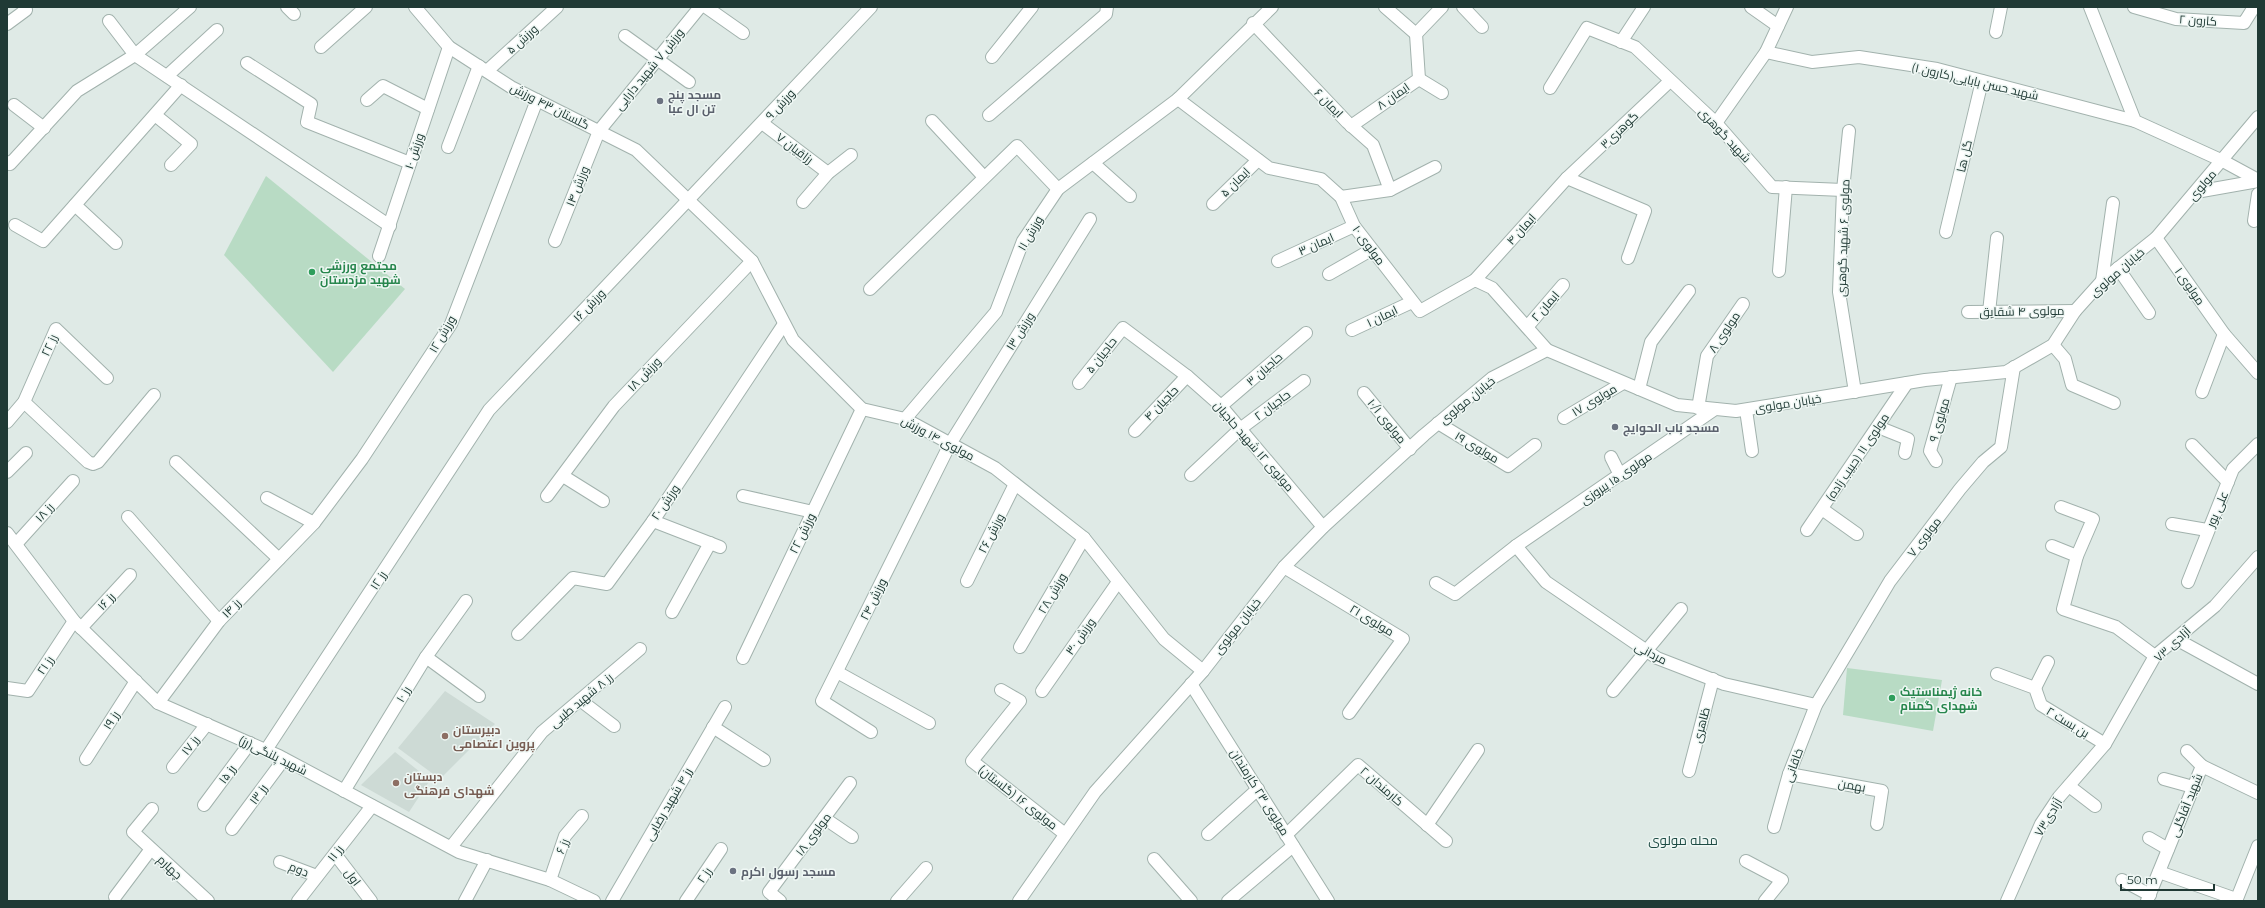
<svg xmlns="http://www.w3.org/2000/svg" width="2265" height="908" viewBox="0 0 2265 908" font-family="Montserrat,Cairo,sans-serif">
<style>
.built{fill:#cddad5}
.garden{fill:#b8dbc4}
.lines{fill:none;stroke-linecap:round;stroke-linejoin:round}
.minor-casing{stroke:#a2b2ad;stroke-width:14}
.minor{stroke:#fff;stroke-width:12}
.worship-dot{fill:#6b7280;stroke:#eff7f4;stroke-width:1.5}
.leisure-dot{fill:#2e9e5b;stroke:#eff7f4;stroke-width:1.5}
.education-dot{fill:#8d6e63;stroke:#eff7f4;stroke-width:1.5}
.labels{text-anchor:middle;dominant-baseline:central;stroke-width:3;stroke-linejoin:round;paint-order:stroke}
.street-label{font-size:12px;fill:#203a35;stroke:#eff7f4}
.worship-label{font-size:12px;font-weight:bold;fill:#5b616d;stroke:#eff7f4;text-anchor:start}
.leisure-label{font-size:12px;font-weight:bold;fill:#27864d;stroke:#eff7f4;text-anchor:start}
.education-label{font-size:12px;font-weight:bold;fill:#785e54;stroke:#eff7f4;text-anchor:start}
.neighbourhood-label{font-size:13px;fill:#1d4b44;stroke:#eff7f4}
</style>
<rect width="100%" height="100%" fill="#dfeae6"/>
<g class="built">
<polygon points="445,691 495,724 440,779 398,748"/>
<polygon points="395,752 430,780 409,812 361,785"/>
</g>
<g class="garden">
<polygon points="266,176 405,289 333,372 224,255"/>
<polygon points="1847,668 1942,680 1933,731 1843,715"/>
</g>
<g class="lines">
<g class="minor-casing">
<g id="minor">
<polyline points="287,7 294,14"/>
<polyline points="415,7 449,47 511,87 636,150 752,261 793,340 862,409 905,419 995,468 1084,538 1164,639 1203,671"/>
<polyline points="706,7 743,33"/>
<polyline points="1385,7 1416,34"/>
<polyline points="1463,7 1482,27"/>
<polyline points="1751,7 1778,26"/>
<polyline points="2090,7 2135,121 2223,161 2258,180"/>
<polyline points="2134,7 2176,19 2244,23 2254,7"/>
<polyline points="109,21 135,55 390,226"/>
<polyline points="1253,23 1347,122 1373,145 1390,190 1341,197"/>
<polyline points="7,24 26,10 24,7"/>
<polyline points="1996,32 2001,7"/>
<polyline points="1416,34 1442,7"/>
<polyline points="625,36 689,82"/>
<polyline points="1621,42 1644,7"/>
<polyline points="321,47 366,7"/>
<polyline points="1766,52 1812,62 1859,57 1937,69 2135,121"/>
<polyline points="992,57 1032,7"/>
<polyline points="247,63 311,104 307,122 410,163"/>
<polyline points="487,71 557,7"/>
<polyline points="167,76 217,30"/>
<polyline points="1419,79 1442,93"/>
<polyline points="1550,88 1587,28 1635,47 1716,123 1772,187 1843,190"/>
<polyline points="1178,99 1269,168 1321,179 1341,197 1354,226 1420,311 1475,280 1492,288 1547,350"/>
<polyline points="367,100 383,86 428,109"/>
<polyline points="14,105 44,128"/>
<polyline points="155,115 191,144 171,165"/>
<polyline points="989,115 1106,14 1107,7"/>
<polyline points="932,121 984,177"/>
<polyline points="762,123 828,173"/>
<polyline points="1716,123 1766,52 1787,7"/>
<polyline points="1351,126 1419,79 1416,34"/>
<polyline points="1849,131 1843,190 1839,292 1855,392"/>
<polyline points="448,147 479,66"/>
<polyline points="7,162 10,164 77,91 135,55 190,7"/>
<polyline points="1093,163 1130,196"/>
<polyline points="1567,178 1645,211 1628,258"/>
<polyline points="1390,190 1435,167"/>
<polyline points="2196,192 2258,181"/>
<polyline points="803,202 828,173 851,155"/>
<polyline points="1213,204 1258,160"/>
<polyline points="75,205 116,243"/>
<polyline points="2254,221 2258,194"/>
<polyline points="15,225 43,241 181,85"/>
<polyline points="1946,232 1982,81"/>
<polyline points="2156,238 2224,334 2258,373"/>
<polyline points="555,241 599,131 700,7"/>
<polyline points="379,256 449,47"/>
<polyline points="1278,261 1354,226"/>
<polyline points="2118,268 2149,313"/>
<polyline points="1779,271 1786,187"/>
<polyline points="1329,274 1371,250"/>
<polyline points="1475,280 1567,178 1670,81"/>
<polyline points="2102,281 2113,203"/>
<polyline points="870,289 1017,146 1058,189"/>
<polyline points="1968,312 2075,311"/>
<polyline points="1989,312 1997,238"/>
<polyline points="1527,327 1563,285"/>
<polyline points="1352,330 1412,302"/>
<polyline points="2053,345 2065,359 2072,385 2114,403"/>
<polyline points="1079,383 1123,328 1187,376 1221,406 1323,527"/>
<polyline points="1639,389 1651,342 1689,291"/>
<polyline points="2202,392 2224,334"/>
<polyline points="1364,393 1410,449"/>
<polyline points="24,402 88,462 93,464 98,462 154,395"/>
<polyline points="1221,406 1306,333"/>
<polyline points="1698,408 1707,356 1743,304"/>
<polyline points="1746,410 1752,451"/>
<polyline points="1564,418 1623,383"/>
<polyline points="905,419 996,312 1023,241 1058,189 1178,99 1272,7"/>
<polyline points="7,422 24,402 56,329 107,378"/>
<polyline points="1438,423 1508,466 1535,445"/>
<polyline points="1878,427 1908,439 1905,453"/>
<polyline points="1135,431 1187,376"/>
<polyline points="2192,445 2228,482"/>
<polyline points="1611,457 1620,475"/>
<polyline points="1936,461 1930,451 1951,377"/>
<polyline points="176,462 279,559"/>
<polyline points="7,472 26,453"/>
<polyline points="1191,475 1240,429 1304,381"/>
<polyline points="563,476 603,501"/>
<polyline points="547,496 614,406 752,261"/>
<polyline points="743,496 813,512"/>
<polyline points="267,498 314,523"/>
<polyline points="2061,507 2093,519 2077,556 2063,609 2116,627 2155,656"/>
<polyline points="1822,509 1857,534"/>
<polyline points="128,517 219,621"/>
<polyline points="653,521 720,547"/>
<polyline points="2172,524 2207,530"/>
<polyline points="1807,530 1907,383"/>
<polyline points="7,533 74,621 158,703 279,756 459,852 550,880 594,901"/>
<polyline points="16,544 73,481"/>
<polyline points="1516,546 1546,582 1657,658 1724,684 1816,705"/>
<polyline points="2052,546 2077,556"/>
<polyline points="1284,567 1403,639 1349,713"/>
<polyline points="967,581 1015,484"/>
<polyline points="2188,582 2233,469 2258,444"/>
<polyline points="1436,583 1455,594 1516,546 1715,409"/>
<polyline points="672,612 710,543"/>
<polyline points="81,628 130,575"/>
<polyline points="518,634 573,578 607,584 653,521 784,324"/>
<polyline points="2176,639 2258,684"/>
<polyline points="1020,647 1084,538"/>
<polyline points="426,657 479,696"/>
<polyline points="743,658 862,409"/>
<polyline points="837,672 929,723"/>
<polyline points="1997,674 2035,688 2041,705 2105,744"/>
<polyline points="1191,684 1328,901"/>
<polyline points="7,688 28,691 74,621"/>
<polyline points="2035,688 2048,662"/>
<polyline points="1001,690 1020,701 972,761 1065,834"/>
<polyline points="1042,691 1118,582"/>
<polyline points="1613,691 1681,609"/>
<polyline points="580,700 614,726"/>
<polyline points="158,703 219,621 314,523 362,459 451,324 537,100"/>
<polyline points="713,727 764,760"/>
<polyline points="871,732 822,701 950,444 1090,219"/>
<polyline points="266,750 489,410 871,7"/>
<polyline points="2187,751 2202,766"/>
<polyline points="86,759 136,681"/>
<polyline points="173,767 207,724"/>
<polyline points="1689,771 1713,679"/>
<polyline points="1789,774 1882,791 1877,824"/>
<polyline points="2164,779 2193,787"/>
<polyline points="2069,786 2095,806"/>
<polyline points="344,791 426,657 466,601"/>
<polyline points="204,805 250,743"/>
<polyline points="152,809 133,832 208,901"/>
<polyline points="824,818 852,837"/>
<polyline points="1427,825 1478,750"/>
<polyline points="1774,827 1789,774 1816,705 1890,581 1960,489 1983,462 2001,447 2014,367"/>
<polyline points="232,829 284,759"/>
<polyline points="1208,834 1258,789"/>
<polyline points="1286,835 1358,765 1446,841"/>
<polyline points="2149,838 2168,849"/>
<polyline points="451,847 542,732 640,649"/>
<polyline points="335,854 371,901"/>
<polyline points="1154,859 1191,901"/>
<polyline points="1746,861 1782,880 1765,901"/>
<polyline points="280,862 317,876"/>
<polyline points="2159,872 2236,899"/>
<polyline points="550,880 565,836 582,816"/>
<polyline points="2122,880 2150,895"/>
<polyline points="115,897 151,849"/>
<polyline points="298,901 372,806"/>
<polyline points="465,901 487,860"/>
<polyline points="612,901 725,707"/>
<polyline points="686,901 721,849"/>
<polyline points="780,901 769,892 850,783"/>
<polyline points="897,901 926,868"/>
<polyline points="1019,901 1095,792 1203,671 1284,567 1323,527 1424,435 1492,378 1547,350 1677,405 1736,411 1925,380 2006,372 2053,345 2075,311 2102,281 2156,238 2258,117"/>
<polyline points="1228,901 1293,846"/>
<polyline points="2007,901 2041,824 2059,797 2105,744 2155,656 2215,606 2258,557"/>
<polyline points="2147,901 2202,766 2258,793"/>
<polyline points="2236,901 2258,846"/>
</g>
</g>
<use href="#minor" class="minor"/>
</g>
<g class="worship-dot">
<circle cx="660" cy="101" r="4"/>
<circle cx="1615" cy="427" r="4"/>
<circle cx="733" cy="871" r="4"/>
</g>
<g class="leisure-dot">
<circle cx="312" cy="272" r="4"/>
<circle cx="1892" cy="698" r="4"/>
</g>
<g class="education-dot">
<circle cx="445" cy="736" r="4"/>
<circle cx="396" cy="783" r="4"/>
</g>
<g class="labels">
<g class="street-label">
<text transform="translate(2198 20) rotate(4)">کارون ۲</text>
<text transform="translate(522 39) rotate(-42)">ورزش ۵</text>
<text transform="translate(649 69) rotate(-51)">ورزش ۷ شهید دارایی</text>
<text transform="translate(1975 81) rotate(13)">شهید حسن بابایی(کارون ۱)</text>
<text transform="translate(1393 96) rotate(-35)">ایمان ۸</text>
<text transform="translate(1329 103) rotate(46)">ایمان ۶</text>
<text transform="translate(780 104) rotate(-47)">ورزش ۹</text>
<text transform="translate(550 106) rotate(27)">گلستان ۴۳ ورزش</text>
<text transform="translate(1619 130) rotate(-44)">گوهری۳</text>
<text transform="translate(1725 135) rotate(47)">شهید گوهری</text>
<text transform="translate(795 148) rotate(37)">رزاقیان ۷</text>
<text transform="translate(414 151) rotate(-72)">ورزش ۱۰</text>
<text transform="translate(1964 156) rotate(-77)">گل ها</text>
<text transform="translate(1235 182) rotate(-45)">ایمان ۵</text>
<text transform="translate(2202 185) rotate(-49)">مولوی</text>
<text transform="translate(577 186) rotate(-68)">ورزش ۱۴</text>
<text transform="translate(1521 229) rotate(-48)">ایمان ۴</text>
<text transform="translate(1030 233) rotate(-60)">ورزش ۱۱</text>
<text transform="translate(1843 238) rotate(-88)">مولوی ۶ شهید گوهری</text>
<text transform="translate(1316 244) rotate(-24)">ایمان ۳</text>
<text transform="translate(1369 245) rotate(54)">مولوی ۱۰</text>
<text transform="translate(2117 272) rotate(-41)">خیابان مولوی</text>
<text transform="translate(2190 286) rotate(55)">مولوی ۱</text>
<text transform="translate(589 305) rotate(-46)">ورزش ۱۶</text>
<text transform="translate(1545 306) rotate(-49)">ایمان ۲</text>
<text transform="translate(2022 311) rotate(-1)">مولوی ۴ شقایق</text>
<text transform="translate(1382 316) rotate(-26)">ایمان ۱</text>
<text transform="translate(1020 331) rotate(-58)">ورزش ۱۳</text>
<text transform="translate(1724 332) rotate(-56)">مولوی ۸</text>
<text transform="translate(442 334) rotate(-60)">ورزش ۱۲</text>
<text transform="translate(49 345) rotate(-66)">رز ۲۲</text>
<text transform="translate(1101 355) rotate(-52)">حاجیان ۵</text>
<text transform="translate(1264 369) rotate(-41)">حاجیان ۳</text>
<text transform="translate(644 374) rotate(-46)">ورزش ۱۸</text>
<text transform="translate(1467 400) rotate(-39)">خیابان مولوی</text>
<text transform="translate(1594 400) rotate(-31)">مولوی ۱۷</text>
<text transform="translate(1161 403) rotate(-46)">حاجیان ۴</text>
<text transform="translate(1788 403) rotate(-9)">خیابان مولوی</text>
<text transform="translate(1272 405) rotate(-37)">حاجیان ۲</text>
<text transform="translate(1939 420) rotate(-74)">مولوی ۹</text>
<text transform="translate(1387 421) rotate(51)">مولوی ۱۰/۱</text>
<text transform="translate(938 438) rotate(28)">مولوی ۱۴ ورزش</text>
<text transform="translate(1254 446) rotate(49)">مولوی ۱۲ شهید حاجیان</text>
<text transform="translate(1477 447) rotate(31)">مولوی ۱۹</text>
<text transform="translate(1857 457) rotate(-56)">مولوی ۱۱ (حبیب زاده)</text>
<text transform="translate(1616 478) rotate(-34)">مولوی ۱۵ پیروزی</text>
<text transform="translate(665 502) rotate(-56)">ورزش ۲۰</text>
<text transform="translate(2217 509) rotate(-67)">علی پور</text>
<text transform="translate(44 512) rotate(-48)">رز ۱۸</text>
<text transform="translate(802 533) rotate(-64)">ورزش ۲۲</text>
<text transform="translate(991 533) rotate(-63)">ورزش ۲۶</text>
<text transform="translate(1924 537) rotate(-52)">مولوی ۷</text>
<text transform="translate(378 580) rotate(-57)">رز ۱۲</text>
<text transform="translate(1052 593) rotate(-60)">ورزش ۲۸</text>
<text transform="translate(873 599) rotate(-64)">ورزش ۲۴</text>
<text transform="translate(106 601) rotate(-47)">رز ۱۶</text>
<text transform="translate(231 608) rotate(-46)">رز ۱۴</text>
<text transform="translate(1372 620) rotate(31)">مولوی ۲۱</text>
<text transform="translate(1237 626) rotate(-52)">خیابان مولوی</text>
<text transform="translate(1080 636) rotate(-55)">ورزش ۳۰</text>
<text transform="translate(2172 644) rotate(-43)">آزادی ۷۳</text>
<text transform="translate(1651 653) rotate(28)">مردانی</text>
<text transform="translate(45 665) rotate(-56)">رز ۲۱</text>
<text transform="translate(403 694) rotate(-59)">رز ۱۰</text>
<text transform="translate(581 700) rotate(-40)">رز ۸ شهید طیبی</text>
<text transform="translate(111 720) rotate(-57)">رز ۱۹</text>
<text transform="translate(2068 722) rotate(31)">بن بست ۲</text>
<text transform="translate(1701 725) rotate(-75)">ظاهری</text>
<text transform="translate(190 745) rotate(-52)">رز ۱۷</text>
<text transform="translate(273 755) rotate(26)">شهید پلنگی(رز)</text>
<text transform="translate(1793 765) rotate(-70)">خاقانی</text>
<text transform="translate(227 774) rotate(-54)">رز ۱۵</text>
<text transform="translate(1852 785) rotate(10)">بهمن</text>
<text transform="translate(1382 786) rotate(41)">کارمندان ۲</text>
<text transform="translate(1260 792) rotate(58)">مولوی ۲۳ کارمندان</text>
<text transform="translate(258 794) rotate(-54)">رز ۱۳</text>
<text transform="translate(1018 797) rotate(38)">مولوی ۱۶ (گلستان)</text>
<text transform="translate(668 804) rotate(-60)">رز ۴ شهید رضایی</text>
<text transform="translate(2186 805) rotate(-68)">شهید آقاگلی</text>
<text transform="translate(2048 817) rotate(-59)">آزادی۷۳</text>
<text transform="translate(813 834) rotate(-53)">مولوی ۱۸</text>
<text transform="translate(562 846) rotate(-68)">رز ۶</text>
<text transform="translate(335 853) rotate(-52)">رز ۱۱</text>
<text transform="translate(170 867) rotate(43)">چهارم</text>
<text transform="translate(299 869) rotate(22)">دوم</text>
<text transform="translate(704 875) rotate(-56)">رز ۲</text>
<text transform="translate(353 877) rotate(53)">اول</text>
</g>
<g class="worship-label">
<text x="668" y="94">مسجد پنج<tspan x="668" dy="14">تن ال عبا</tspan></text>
<text x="1623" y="427">مسجد باب الحوایج</text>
<text x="741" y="871">مسجد رسول اکرم</text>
</g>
<g class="leisure-label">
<text x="320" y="265">مجتمع ورزشی<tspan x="320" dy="14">شهید مزدستان</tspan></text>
<text x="1900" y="691">خانه ژیمناستیک<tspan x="1900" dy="14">شهدای گمنام</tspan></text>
</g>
<g class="education-label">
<text x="453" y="729">دبیرستان<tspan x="453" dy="14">پروین اعتصامی</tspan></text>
<text x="404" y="776">دبستان<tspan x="404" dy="14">شهدای فرهنگی</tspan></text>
</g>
<g class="neighbourhood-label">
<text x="1683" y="840">محله مولوی</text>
</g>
</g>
<rect width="2265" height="908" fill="none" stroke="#203a35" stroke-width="16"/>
<path d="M2121 884v6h93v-6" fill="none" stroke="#203a35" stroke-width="2"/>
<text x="2127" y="884" font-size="12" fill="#203a35" stroke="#eff7f4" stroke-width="3" paint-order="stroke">50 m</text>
</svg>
